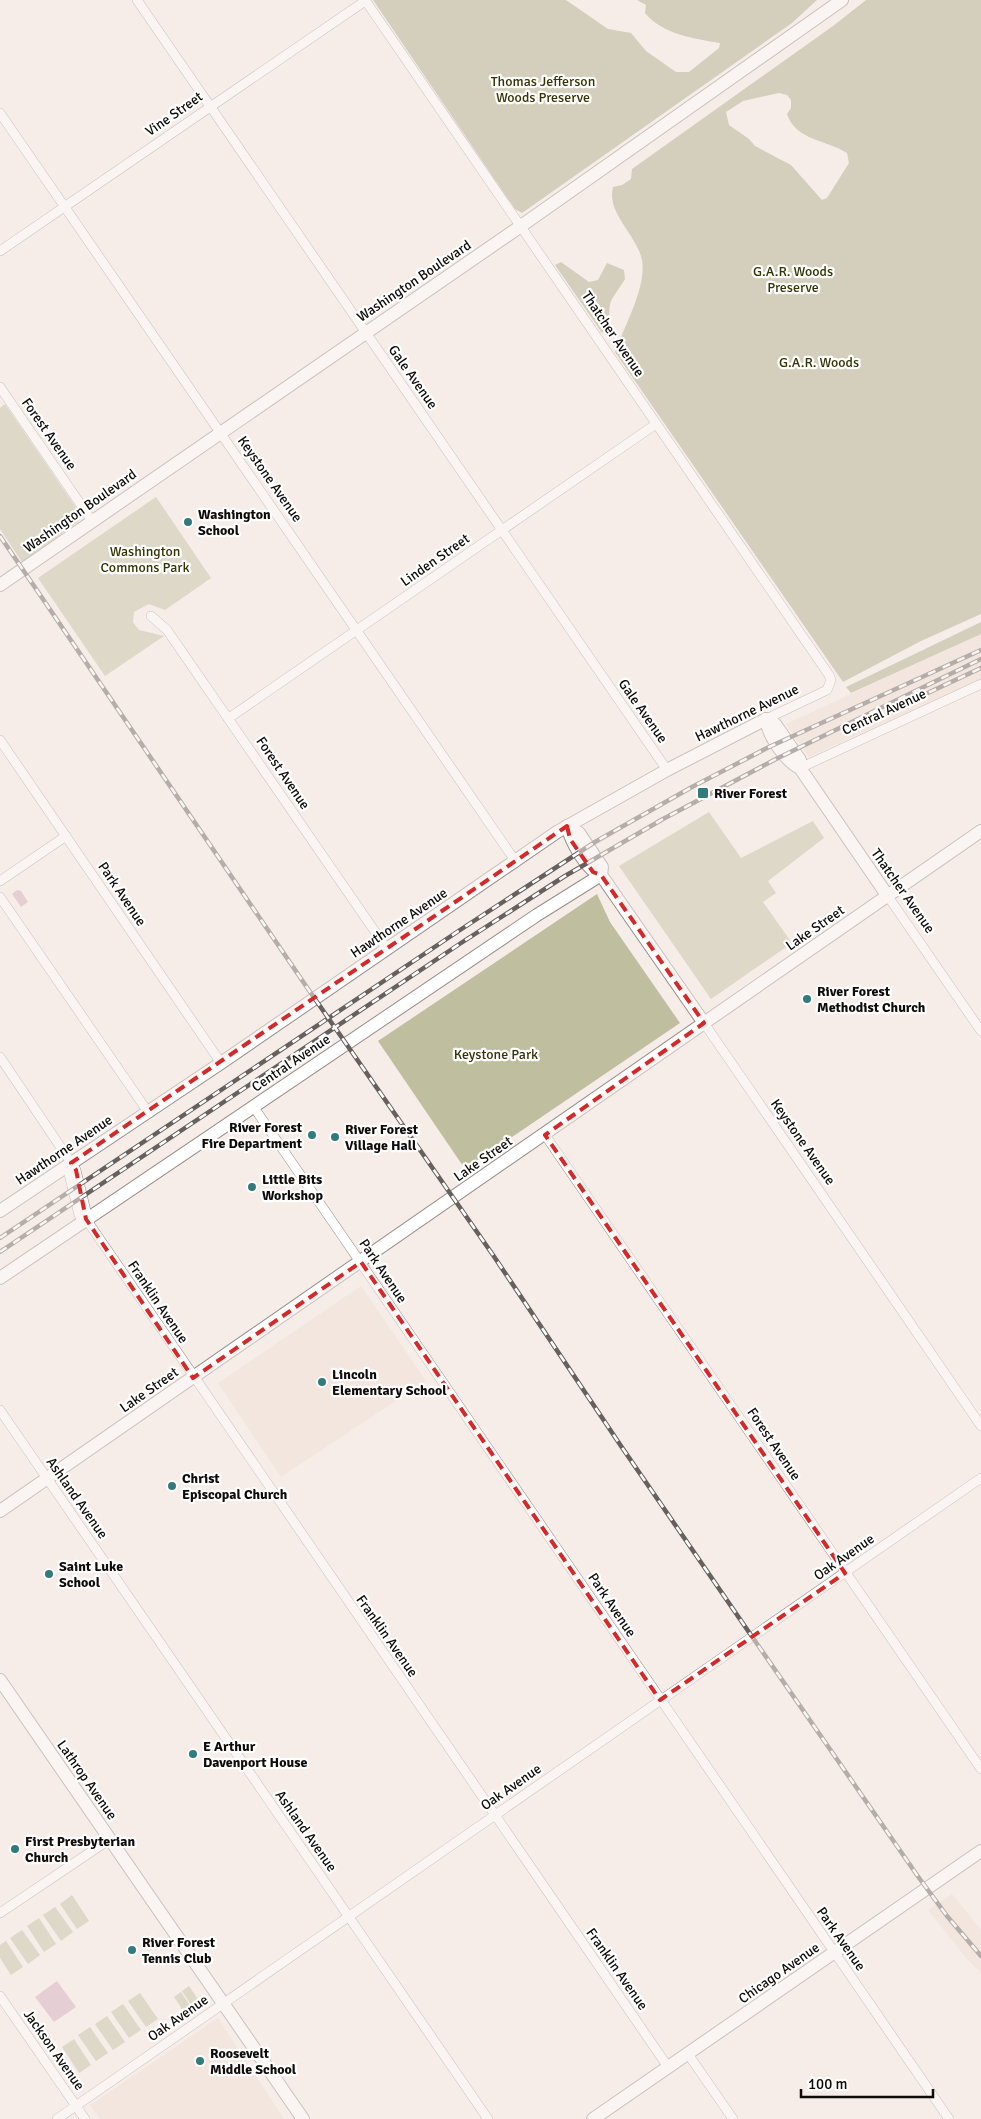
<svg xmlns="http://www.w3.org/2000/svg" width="981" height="2119" viewBox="0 0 981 2119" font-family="Signika,sans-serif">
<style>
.built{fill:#efded5}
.green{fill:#bfbf9f}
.forest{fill:#abab88;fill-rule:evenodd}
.water{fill:#d1acbe}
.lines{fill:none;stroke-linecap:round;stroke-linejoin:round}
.street-casing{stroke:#978e8a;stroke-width:10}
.secondary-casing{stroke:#978e8a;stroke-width:14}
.street{stroke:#fff;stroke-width:9}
.secondary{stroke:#fff;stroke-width:12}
.rail-casing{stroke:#66615e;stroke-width:4.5}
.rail{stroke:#fff;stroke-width:2.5;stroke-dasharray:8;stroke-linecap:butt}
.marked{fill:none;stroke:#d62828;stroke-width:4;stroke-dasharray:10 6;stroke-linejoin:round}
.poi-dot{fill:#317b7d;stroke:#fff;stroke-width:2}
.labels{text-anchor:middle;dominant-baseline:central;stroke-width:4.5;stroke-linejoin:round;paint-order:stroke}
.park-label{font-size:14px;fill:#343304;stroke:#fff}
.street-label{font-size:14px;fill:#0e0b09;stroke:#fff}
.poi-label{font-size:14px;font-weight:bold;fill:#0e0b09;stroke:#fff;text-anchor:start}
</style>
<rect width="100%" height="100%" fill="#f6ece8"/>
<g class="built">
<polygon points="981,634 981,679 809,757 786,724"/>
<polygon points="361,1286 426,1381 281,1477 218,1383"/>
<polygon points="952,1894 981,1930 981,1973 967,1959 928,1910"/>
<polygon points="218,2018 284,2119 100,2119 90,2105"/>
</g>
<g class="green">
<polygon points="5,404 81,515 79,521 22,562 0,529 0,408"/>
<polygon points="156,497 211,578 165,610 149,604 134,612 133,622 139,630 164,636 105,676 38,578"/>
<polygon points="709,812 741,858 813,821 824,838 768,881 776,893 763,902 792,943 711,999 619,866"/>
<polygon points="597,894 610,922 680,1023 465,1169 378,1041"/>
<polygon points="72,1895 89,1921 77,1929 60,1904"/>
<polygon points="55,1907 73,1932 61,1941 43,1915"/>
<polygon points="39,1918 56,1944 44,1952 27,1926"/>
<polygon points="22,1930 40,1955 28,1964 10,1938"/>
<polygon points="6,1941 23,1967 11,1975 0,1958 0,1945"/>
<polygon points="189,1986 199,2001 192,2006 182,1991"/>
<polygon points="181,1992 191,2007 184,2012 174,1997"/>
<polygon points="140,1993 158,2019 146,2027 128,2001"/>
<polygon points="123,2004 141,2030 129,2038 111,2012"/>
<polygon points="107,2016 125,2042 113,2050 95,2024"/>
<polygon points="90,2027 108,2053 96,2061 78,2035"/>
<polygon points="74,2039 91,2065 79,2073 62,2047"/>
</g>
<g class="forest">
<path d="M373,0H566L608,29L631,33L646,51L676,72H689L719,48L720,43C695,39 662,34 645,13L646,5L637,0H817L792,23L522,213L515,209Z"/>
<path d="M866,0H981V614L921,641L843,682L615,352C624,327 647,286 642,260C637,235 606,213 613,187L622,185L631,179L632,169L833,26ZM779,93L787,95L791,100V108L787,114C796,141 828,140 847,153L849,163L827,198L822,200L791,165L755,146L749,139L729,125L726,112L743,101Z"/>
<path d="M561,262L589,282L598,280L607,263L624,270L625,279C621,286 616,292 612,299C606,311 614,321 602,333L555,265Z"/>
<polygon points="981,622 981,634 851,693 846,687"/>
</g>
<g class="water">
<polygon points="17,890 21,891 28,902 21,907 12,894"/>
<polygon points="57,1981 76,2007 54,2022 35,1997"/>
</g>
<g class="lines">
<g class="street-casing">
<g id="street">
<polyline points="137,0 667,770"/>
<polyline points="365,0 829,675 831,680 827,690 766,719"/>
<polyline points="0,113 516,862"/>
<polyline points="0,251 365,1"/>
<polyline points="0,387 92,521"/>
<polyline points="151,616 167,630 387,949"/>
<polyline points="229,718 656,424"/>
<polyline points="0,740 221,1063"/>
<polyline points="800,768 981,684"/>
<polyline points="0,881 66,836"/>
<polyline points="887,895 981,1031"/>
<polyline points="0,897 148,1112"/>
<polyline points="704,1023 981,1426"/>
<polyline points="0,1057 76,1170 86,1211 86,1219"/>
<polyline points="253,1106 949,2119"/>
<polyline points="545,1135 981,1769"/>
<polyline points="71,1163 69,1174 79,1215 86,1219 668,2067"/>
<polyline points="0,1410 488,2119"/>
<polyline points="0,1913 110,1839"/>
<polyline points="0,1996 85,2119"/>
<polyline points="688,2054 733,2119"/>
<polyline points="57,2119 981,1478"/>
</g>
</g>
<g class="secondary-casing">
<g id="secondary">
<polyline points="0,585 521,226 842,0"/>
<path d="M766,719C768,735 785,761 800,768L887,895"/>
<polyline points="766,719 775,724 800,760 800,768"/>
<path d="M567,826C571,841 586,870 601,875L704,1023"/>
<polyline points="567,826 579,833 602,867 601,875"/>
<polyline points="0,1211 221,1063 557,832 667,770 766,719"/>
<polyline points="0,1278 537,915 601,875"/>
<polyline points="0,1511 981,831"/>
<polyline points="0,1680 303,2119"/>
<polyline points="593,2119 981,1851"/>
</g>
</g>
<use href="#street" class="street"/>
<use href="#secondary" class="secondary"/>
<g class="rail-casing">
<g id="rail">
<polyline points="0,536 306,986 493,1255 621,1446 744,1625 917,1875 947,1916 981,1956"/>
<polyline points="900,706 981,668"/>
<polyline points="0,1238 460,930 595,842 692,787 769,747 981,650"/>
<polyline points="0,1252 461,943 565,876 663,819 776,759 981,659"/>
</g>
</g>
<use href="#rail" class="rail"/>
</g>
<path d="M0 0H981V2119H0ZM567,826L570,839L593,872L601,875L704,1023L545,1135L845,1573L660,1700L361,1262L193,1378L86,1219L76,1170L71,1163Z" fill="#f6ece8" fill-opacity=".55" fill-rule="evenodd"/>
<path class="marked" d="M567,826L570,839L593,872L601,875L704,1023L545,1135L845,1573L660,1700L361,1262L193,1378L86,1219L76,1170L71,1163Z"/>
<g class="poi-dot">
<circle cx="188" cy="522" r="5"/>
<rect x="697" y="787" width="12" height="12" rx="2.5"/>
<circle cx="807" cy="999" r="5"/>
<circle cx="312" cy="1135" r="5"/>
<circle cx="335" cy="1137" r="5"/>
<circle cx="252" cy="1187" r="5"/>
<circle cx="322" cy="1382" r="5"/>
<circle cx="172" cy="1486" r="5"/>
<circle cx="49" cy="1574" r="5"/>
<circle cx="193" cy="1754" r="5"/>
<circle cx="15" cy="1849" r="5"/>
<circle cx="132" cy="1950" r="5"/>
<circle cx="200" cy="2061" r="5"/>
</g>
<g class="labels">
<g class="park-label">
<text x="543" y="81">Thomas Jefferson<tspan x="543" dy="16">Woods Preserve</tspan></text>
<text x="793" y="271">G.A.R. Woods<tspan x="793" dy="16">Preserve</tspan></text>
<text x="819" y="362">G.A.R. Woods</text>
<text x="145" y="551">Washington<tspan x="145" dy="16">Commons Park</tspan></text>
<text x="496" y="1054">Keystone Park</text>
</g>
<g class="street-label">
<text transform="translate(174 114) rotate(-35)">Vine Street</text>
<text transform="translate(414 281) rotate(-34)">Washington Boulevard</text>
<text transform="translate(613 334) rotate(56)">Thatcher Avenue</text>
<text transform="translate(413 377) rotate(55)">Gale Avenue</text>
<text transform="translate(49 434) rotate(55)">Forest Avenue</text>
<text transform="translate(270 479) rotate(55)">Keystone Avenue</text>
<text transform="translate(80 511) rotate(-35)">Washington Boulevard</text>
<text transform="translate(435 560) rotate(-35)">Linden Street</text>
<text transform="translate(643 711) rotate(55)">Gale Avenue</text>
<text transform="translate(884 712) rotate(-25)">Central Avenue</text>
<text transform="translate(747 713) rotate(-26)">Hawthorne Avenue</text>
<text transform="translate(283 773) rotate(56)">Forest Avenue</text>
<text transform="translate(903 891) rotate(55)">Thatcher Avenue</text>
<text transform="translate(122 894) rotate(56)">Park Avenue</text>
<text transform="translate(399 923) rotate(-34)">Hawthorne Avenue</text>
<text transform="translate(815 928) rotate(-35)">Lake Street</text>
<text transform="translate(291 1063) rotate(-34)">Central Avenue</text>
<text transform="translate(803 1142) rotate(55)">Keystone Avenue</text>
<text transform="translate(64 1150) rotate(-34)">Hawthorne Avenue</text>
<text transform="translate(483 1159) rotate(-35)">Lake Street</text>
<text transform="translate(383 1271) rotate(56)">Park Avenue</text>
<text transform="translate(158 1302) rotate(56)">Franklin Avenue</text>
<text transform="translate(149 1390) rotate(-35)">Lake Street</text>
<text transform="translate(774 1444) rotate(56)">Forest Avenue</text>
<text transform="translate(77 1498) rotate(55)">Ashland Avenue</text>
<text transform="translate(844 1557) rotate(-35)">Oak Avenue</text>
<text transform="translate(612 1605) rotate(56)">Park Avenue</text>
<text transform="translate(387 1636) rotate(55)">Franklin Avenue</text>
<text transform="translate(87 1780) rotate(55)">Lathrop Avenue</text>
<text transform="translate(511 1787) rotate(-35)">Oak Avenue</text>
<text transform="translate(306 1831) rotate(55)">Ashland Avenue</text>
<text transform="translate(841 1939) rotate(55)">Park Avenue</text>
<text transform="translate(617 1969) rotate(55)">Franklin Avenue</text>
<text transform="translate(779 1973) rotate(-35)">Chicago Avenue</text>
<text transform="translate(178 2018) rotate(-35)">Oak Avenue</text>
<text transform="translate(54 2050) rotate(55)">Jackson Avenue</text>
</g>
<g class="poi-label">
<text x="198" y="514">Washington<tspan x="198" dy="16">School</tspan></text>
<text x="714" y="793">River Forest</text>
<text x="817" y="991">River Forest<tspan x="817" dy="16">Methodist Church</tspan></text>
<text x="302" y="1127" text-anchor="end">River Forest<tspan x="302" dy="16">Fire Department</tspan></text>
<text x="345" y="1129">River Forest<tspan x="345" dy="16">Village Hall</tspan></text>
<text x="262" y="1179">Little Bits<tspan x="262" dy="16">Workshop</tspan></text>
<text x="332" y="1374">Lincoln<tspan x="332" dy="16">Elementary School</tspan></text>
<text x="182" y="1478">Christ<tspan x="182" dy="16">Episcopal Church</tspan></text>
<text x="59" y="1566">Saint Luke<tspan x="59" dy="16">School</tspan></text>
<text x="203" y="1746">E Arthur<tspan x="203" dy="16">Davenport House</tspan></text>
<text x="25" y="1841">First Presbyterian<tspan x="25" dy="16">Church</tspan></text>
<text x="142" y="1942">River Forest<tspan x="142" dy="16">Tennis Club</tspan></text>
<text x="210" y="2053">Roosevelt<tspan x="210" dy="16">Middle School</tspan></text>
</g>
</g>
<path d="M801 2089v8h132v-8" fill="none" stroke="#0e0b09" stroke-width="2.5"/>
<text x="808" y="2089" font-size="15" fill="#0e0b09" stroke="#ffffff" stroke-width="4" paint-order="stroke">100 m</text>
</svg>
